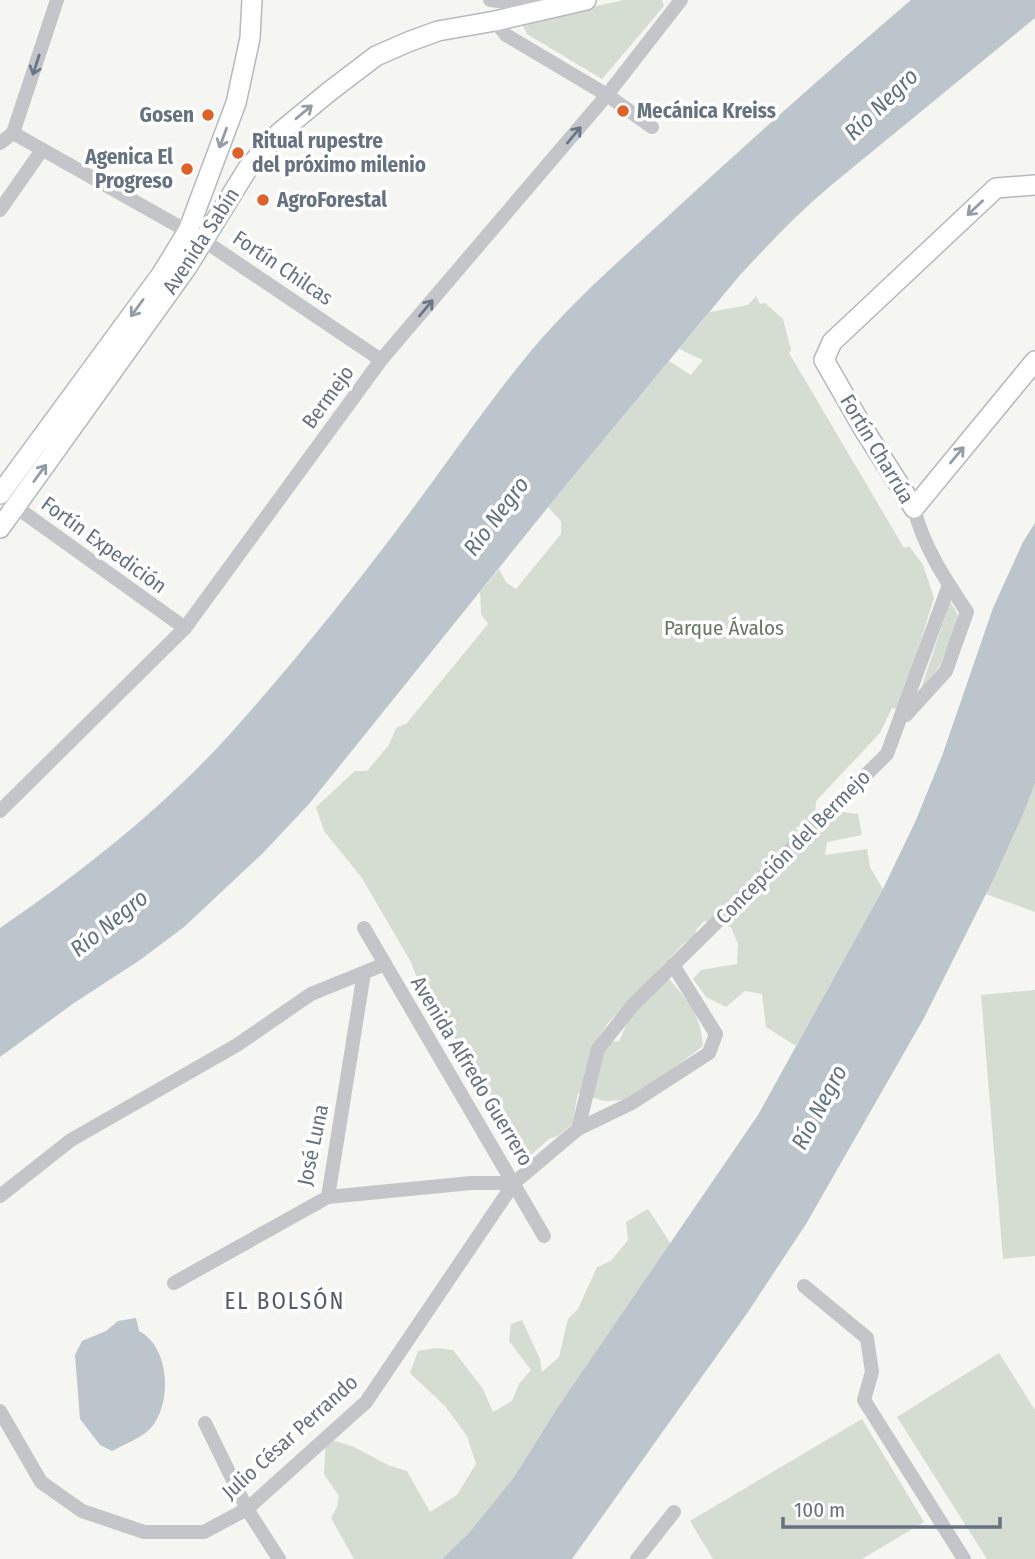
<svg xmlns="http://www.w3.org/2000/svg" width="1035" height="1559" viewBox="0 0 1035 1559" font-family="'Fira Sans Condensed',sans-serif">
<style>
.green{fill:#d5dcd2}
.water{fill:#bcc5cb}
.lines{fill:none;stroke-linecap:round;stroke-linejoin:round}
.secondary-casing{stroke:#b5b9bd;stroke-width:22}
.street{stroke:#c3c5c9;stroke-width:14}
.secondary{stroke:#fff;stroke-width:19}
.oneway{stroke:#6a7685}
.oneway2{stroke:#939ca7}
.poi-dot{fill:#dd6229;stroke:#fff;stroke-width:2.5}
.labels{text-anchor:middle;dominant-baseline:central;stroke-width:7;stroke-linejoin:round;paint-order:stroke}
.poi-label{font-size:21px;font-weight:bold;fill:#657281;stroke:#fff;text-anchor:start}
.street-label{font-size:21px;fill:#657281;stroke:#fff}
.park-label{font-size:21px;fill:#667963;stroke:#fff}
.water-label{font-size:23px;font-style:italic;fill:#60747f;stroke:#fff}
.neighbourhood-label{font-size:23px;letter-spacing:2px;fill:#525c67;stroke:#fff}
</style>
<rect width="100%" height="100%" fill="#f5f5f1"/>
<g class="green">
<polygon points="624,0 662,0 664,6 602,79 527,34 521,22"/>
<path d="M756,296L760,304L765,303L783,319L791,350L789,353L904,548L909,546L923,565L934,598L903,697L896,709L892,708L880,733L816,801L815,819L795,828L803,835L836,811L858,814L862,835L827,842L825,855L867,849L870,867L883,889L796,1046L766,1027L762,994L745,991L726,1007L706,997L693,979L701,970L737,964L738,944L731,927L704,921L696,930L695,938L684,943L608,1023L595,1043L619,1041C633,1010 639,997 669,979C690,1003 700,1014 703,1046L631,1100L604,1101L578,1093L572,1124L558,1136L549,1139L524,1161L517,1148L508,1143L473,1075L475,1074C468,1061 460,1048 453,1035C438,1011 420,990 411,962L362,878L324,831L316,807L355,771H367L389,745L396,728L407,723L488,624L481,614L480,592L499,569L506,582L516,589L561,534V521L548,507L669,361L691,375L703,360L679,349L710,312L748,305Z"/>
<polygon points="950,601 959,617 940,666 921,689"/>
<polygon points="1035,783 1035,912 986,894"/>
<polygon points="1035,990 1035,1256 1003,1259 981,995"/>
<polygon points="648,1209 671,1244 556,1410 514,1477 468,1534 442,1559 354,1559 331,1518 337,1507 339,1496 324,1474 326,1438 354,1447 390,1466 407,1471 430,1512 457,1495 476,1464 467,1436 445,1406 410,1373 418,1351 436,1348 453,1350 483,1389 493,1412 512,1401 519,1384 531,1370 509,1341 511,1324 522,1320 540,1359 542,1372 559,1357 568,1319 578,1309 597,1267 611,1261 628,1240 626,1222"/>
<polygon points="999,1353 1035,1410 1035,1559 987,1559 897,1417"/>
<polygon points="862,1419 924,1522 862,1559 713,1559 690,1521"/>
</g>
<g class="water">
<path d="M911,0H1035V18L829,187C797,214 769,244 740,275L557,496L309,804L263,853L184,927L140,960L74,1003L0,1057V928C83,871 162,809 230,734C292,665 353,589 408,515C449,460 487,404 530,352C571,303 619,261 666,218C746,144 828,71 911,0Z"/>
<polygon points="1035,523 1035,783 1023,814 995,876 924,1018 806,1224 748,1312 572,1559 442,1559 468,1534 514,1477 556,1410 758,1115 883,889 916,820 942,756 993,608 1023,542"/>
<path d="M136,1318L139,1331C170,1347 173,1404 150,1429C141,1438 123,1445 112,1451L100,1445L80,1419L75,1355L82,1341L106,1331L118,1321Z"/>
</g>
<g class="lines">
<g class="secondary-casing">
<g id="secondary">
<polyline points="1035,185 996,188 832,342 824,360 863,428 914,508 1035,361"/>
<polyline points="0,494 161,275 188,231 236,103 250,38 252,0"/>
<polyline points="0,528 187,267 248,168 279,133 330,91 376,56 408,42 438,31 495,21 586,0"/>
</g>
</g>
<g class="street">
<polyline points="490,0 544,6"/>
<polyline points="495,21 506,35 607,95 652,127"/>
<polyline points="13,133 203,240 381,360"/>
<polyline points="13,133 57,0"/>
<polyline points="0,143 13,133"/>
<polyline points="0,210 42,150"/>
<polyline points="9,502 185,628"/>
<path d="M906,715L946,671L967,612C945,579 923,546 914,508"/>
<polyline points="0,811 185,628 381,360 607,95 681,0"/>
<polyline points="364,928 544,1236"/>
<polyline points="578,1129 632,1103 709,1053 716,1034 673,965"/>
<polyline points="0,1196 71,1140 237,1045 311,994 385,964"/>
<polyline points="328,1197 364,973"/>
<polyline points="174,1283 328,1197 471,1183 514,1183"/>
<polyline points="804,1286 867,1338 872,1372 864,1400 964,1559"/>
<polyline points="0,1411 41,1482 82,1511 144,1532 204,1532 247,1509 366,1402 514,1183 578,1129 598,1049 633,1005 887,754 949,585"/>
<polyline points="205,1423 247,1509 279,1559"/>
<polyline points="637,1559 674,1512"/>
</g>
<use href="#secondary" class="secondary"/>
</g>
<defs><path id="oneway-shaft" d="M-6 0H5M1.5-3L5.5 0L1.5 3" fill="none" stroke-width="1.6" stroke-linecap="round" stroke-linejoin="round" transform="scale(1.75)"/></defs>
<g class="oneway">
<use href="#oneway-shaft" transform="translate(36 65) rotate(108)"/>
<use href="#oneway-shaft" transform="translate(574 135) rotate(-50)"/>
<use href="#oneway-shaft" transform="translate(426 308) rotate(-50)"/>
</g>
<g class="oneway2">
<use href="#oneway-shaft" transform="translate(304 112) rotate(-40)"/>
<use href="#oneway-shaft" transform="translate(223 138) rotate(110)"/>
<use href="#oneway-shaft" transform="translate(975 208) rotate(137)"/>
<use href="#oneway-shaft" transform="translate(137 308) rotate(126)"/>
<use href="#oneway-shaft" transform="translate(957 455) rotate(-50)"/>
<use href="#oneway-shaft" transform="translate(40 473) rotate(-54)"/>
</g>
<g class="poi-dot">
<circle cx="623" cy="111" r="7"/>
<circle cx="208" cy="115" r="7"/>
<circle cx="238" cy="153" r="7"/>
<circle cx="187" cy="169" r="7"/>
<circle cx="263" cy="200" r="7"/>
</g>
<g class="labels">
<g class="poi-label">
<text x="637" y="111">Mecánica Kreiss</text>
<text x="194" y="115" text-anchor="end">Gosen</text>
<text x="252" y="141">Ritual rupestre<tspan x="252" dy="24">del próximo milenio</tspan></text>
<text x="173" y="157" text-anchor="end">Agenica El<tspan x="173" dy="24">Progreso</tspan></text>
<text x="277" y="200">AgroForestal</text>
</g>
<g class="street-label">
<text transform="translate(201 241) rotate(-57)">Avenida Sabín</text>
<text transform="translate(283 268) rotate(34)">Fortín Chilcas</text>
<text transform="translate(328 397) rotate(-54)">Bermejo</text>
<text transform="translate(877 449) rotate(59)">Fortín Charrúa</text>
<text transform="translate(104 545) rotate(36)">Fortín Expedición</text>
<text transform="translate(793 847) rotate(-45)">Concepción del Bermejo</text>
<text transform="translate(472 1071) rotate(59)">Avenida Alfredo Guerrero</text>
<text transform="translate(313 1145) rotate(-78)">José Luna</text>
<text transform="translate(290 1437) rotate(-42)">Julio César Perrando</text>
</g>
<g class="park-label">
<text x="724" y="628">Parque Ávalos</text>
</g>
<g class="water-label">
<text transform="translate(881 104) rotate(-44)">Río Negro</text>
<text transform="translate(496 516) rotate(-53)">Río Negro</text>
<text transform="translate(109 923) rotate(-39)">Río Negro</text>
<text transform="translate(819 1107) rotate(-62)">Río Negro</text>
</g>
<g class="neighbourhood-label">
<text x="285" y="1301">EL BOLSÓN</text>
</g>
</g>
<path d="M783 1517v10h217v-10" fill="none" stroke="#657281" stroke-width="3.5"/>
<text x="794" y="1517" font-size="21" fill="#657281" stroke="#ffffff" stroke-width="5" paint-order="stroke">100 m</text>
</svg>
